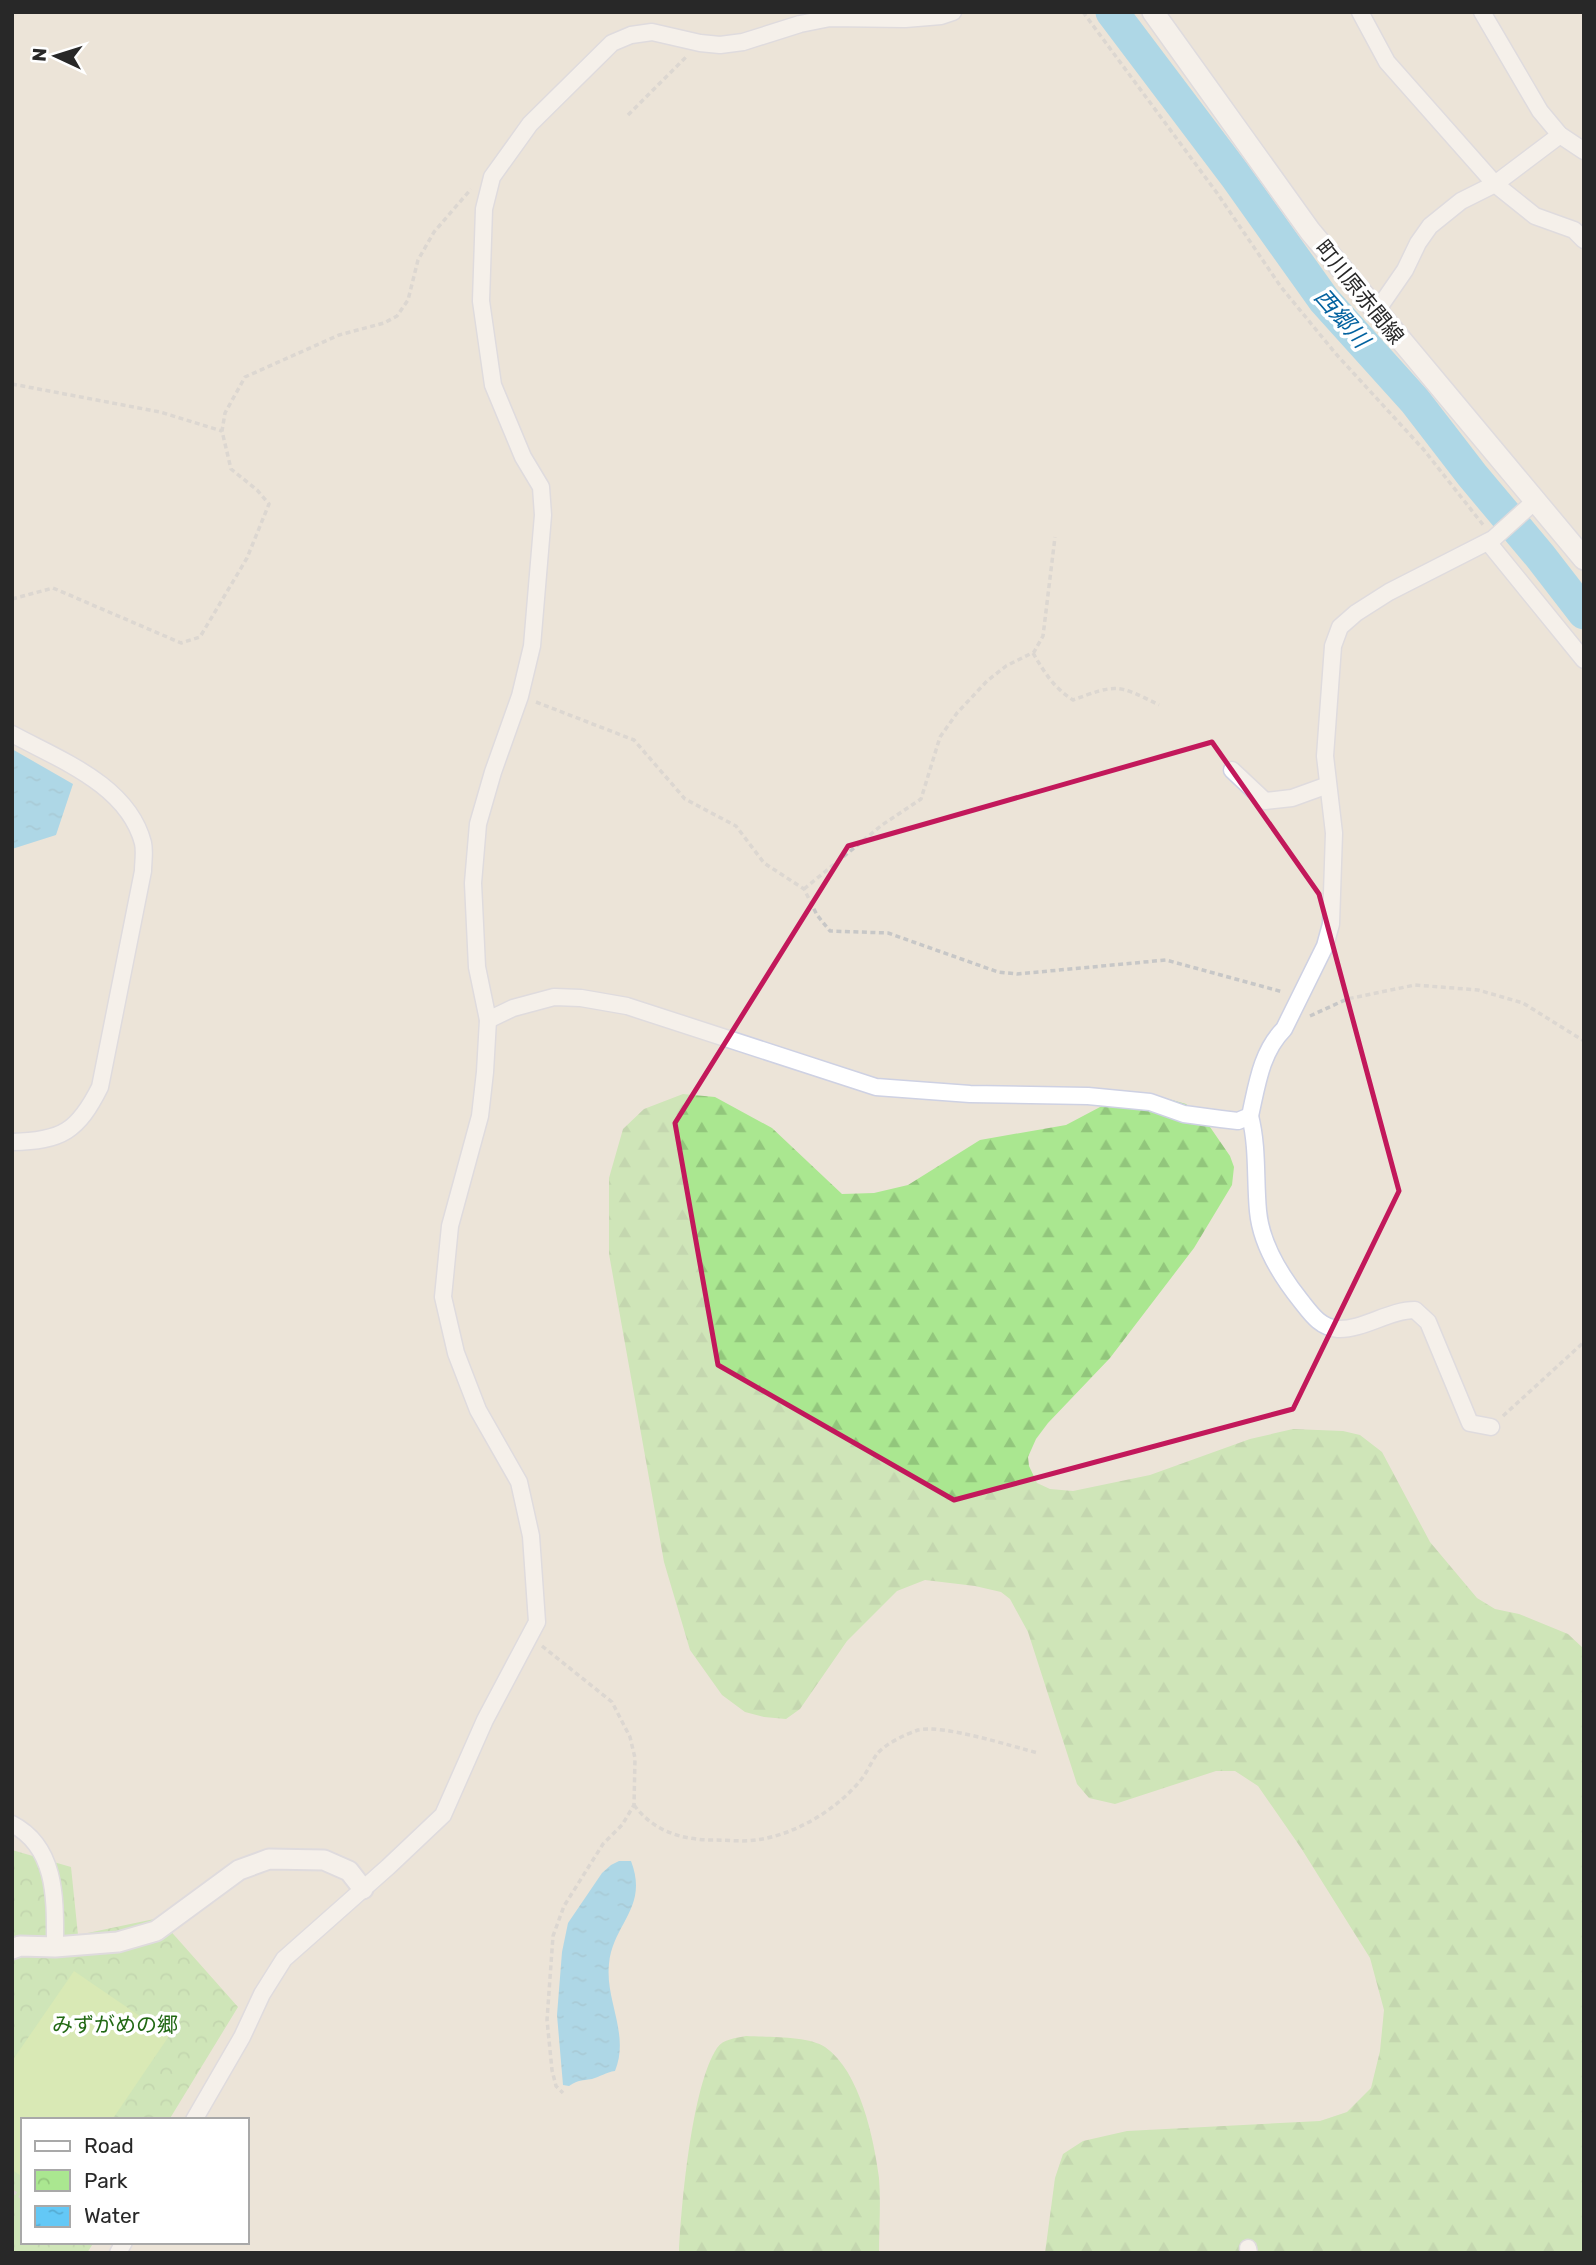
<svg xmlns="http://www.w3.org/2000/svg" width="1596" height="2265" viewBox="0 0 1596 2265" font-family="Rubik,'Noto Sans JP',sans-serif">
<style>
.forest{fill:url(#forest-firs)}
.park{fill:url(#park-crowns)}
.pitch{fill:#c0ef8b}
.water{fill:url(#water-ripples)}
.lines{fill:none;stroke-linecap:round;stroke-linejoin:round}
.river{stroke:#63c8f6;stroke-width:33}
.minor-casing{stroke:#ced1e3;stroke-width:19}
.tertiary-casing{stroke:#ced1e3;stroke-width:23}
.secondary-casing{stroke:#ced1e3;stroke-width:24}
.path{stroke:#c7c7c7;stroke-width:3.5;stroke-dasharray:5 3.5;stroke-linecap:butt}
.minor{stroke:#fff;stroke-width:16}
.tertiary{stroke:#fff;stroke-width:19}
.secondary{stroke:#fff;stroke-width:21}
.marked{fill:none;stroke:#c2185b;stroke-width:5;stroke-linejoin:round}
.labels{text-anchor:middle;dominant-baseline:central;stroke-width:7;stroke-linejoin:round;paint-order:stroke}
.street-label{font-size:21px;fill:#282828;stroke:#fff}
.park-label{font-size:21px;fill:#226914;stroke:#fff}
.water-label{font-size:23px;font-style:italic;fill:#0463a0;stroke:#fff}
</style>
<defs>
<pattern id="forest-firs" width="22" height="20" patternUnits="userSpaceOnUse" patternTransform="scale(1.75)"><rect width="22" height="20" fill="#aae790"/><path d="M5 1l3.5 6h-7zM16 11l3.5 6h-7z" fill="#92c67c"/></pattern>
<pattern id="park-crowns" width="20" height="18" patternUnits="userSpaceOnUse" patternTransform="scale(1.75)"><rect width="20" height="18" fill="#aae790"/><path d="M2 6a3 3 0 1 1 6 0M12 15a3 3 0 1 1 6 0" fill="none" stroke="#92c67c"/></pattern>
<pattern id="water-ripples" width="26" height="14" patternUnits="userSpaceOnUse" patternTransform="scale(1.75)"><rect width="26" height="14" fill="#63c8f6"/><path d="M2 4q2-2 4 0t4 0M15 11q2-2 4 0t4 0" fill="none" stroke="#56acd3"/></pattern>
</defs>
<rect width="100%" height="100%" fill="#ece4d8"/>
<g class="forest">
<polygon points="1144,1092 1186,1104 1210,1127 1230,1156 1234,1167 1232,1185 1194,1248 1110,1358 1048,1423 1036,1439 1028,1457 1029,1466 1037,1483 1050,1489 1073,1491 1150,1475 1250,1439 1293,1429 1343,1431 1360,1435 1382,1452 1430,1542 1477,1598 1495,1609 1519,1614 1568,1634 1584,1649 1584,2253 1045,2253 1055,2178 1063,2154 1083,2141 1127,2131 1320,2121 1347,2112 1371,2088 1380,2051 1384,2010 1370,1958 1301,1848 1258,1786 1235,1771 1216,1771 1115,1804 1089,1798 1077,1784 1028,1632 1010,1599 1001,1592 975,1586 925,1580 897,1591 847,1641 800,1709 786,1719 764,1717 745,1712 722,1695 690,1650 664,1562 609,1254 609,1178 623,1129 644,1109 683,1094 715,1097 772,1128 842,1194 874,1193 908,1185 980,1140 1066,1125 1119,1097"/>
<path d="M746,2036C766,2037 809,2036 825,2047C860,2071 874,2139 879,2178C881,2202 879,2228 879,2253H679C681,2206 692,2085 717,2048C723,2039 736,2038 746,2036Z"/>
</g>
<polygon class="park" points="12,1850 71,1867 78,1935 159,1918 238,2007 169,2120 23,2120 23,2242 94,2242 87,2253 12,2253"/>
<polygon class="pitch" points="74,1971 169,2036 112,2120 23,2120 23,2177 12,2170 12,2061"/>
<g class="water">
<polygon points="12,749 73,784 56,835 12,849"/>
<path d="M619,1861H631C649,1908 613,1923 609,1964C605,2001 630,2034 615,2071C606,2072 600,2077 592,2079C581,2081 580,2079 569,2086L563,2085L557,2015L562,1952L568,1923L602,1873L611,1865Z"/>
</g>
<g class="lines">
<polyline class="river" points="1112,12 1235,175 1324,300 1415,401 1472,475 1540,556 1584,613"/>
<g class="minor-casing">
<g id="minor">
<polyline points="1360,12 1387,62 1495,184 1535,216 1574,230 1584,240"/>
<polyline points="1482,12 1540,111 1560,135 1584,151"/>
<polyline points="1376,312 1405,270 1418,243 1430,226 1461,201 1495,184 1560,135"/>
<polyline points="1488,542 1584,660"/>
<path d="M12,734C60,760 128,785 143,843C145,852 143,862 143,871L100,1087C78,1131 62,1141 12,1142"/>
<polyline points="1232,770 1265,801 1292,798 1328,785"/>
<path d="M488,1020L513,1008L554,997L581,998L627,1006L876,1087L970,1094L1088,1096L1150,1102L1184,1114L1221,1119L1238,1121L1250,1116C1257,1085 1261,1052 1284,1029L1325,946L1331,924L1334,833L1325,756L1333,646L1340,627L1356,613L1389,592L1493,539L1535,501"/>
<path d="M1250,1116C1258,1147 1255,1179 1258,1211C1261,1244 1281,1276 1301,1301C1312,1315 1320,1327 1338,1329C1363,1330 1389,1310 1415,1310L1428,1322L1470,1423L1491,1427"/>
<path d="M12,1824C58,1848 55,1902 55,1947"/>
<polyline points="194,2120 242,2037 262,1994 284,1959 388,1867 443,1815 485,1720 537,1622 531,1536 519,1482 478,1410 456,1353 443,1297 450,1226 480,1116 485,1072 488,1020 477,967 473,883 478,824 493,772 520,696 532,646 543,515 541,487 523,457 493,385 481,301 484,209 492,177 530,124 612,43 631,35 652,32 700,43 720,45 743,42 800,24 830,18 905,19 941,16 953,12"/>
<polyline points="1248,2248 1249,2253"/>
<polyline points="118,2253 124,2242"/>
</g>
</g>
<g class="tertiary-casing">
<polyline id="tertiary" points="12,1949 20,1946 55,1947 118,1942 156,1931 239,1870 269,1859 324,1860 349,1871 363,1889"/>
</g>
<g class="secondary-casing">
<polyline id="secondary" points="1153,12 1310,231 1584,559"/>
</g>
<g class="path">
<polyline points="1083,12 1217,193 1281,287 1336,354 1424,450 1484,526"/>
<polyline points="628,115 686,57"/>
<polyline points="12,384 160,412 222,431"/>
<polyline points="12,599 53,588 181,643 200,637 247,558 269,504 257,490 231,469 222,431 225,413 245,377 339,335 384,323 397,316 408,300 418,260 434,232 471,189"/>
<path d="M1033,653C1044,672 1054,688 1073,700C1116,684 1118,684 1159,705"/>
<polyline points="536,702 634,740 685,799 736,826 764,863 804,889 817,915 830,931 888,933 998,972 1017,974 1166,960 1283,992"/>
<polyline points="804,889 882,825 921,799 940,737 957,713 987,681 1006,666 1034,652 1043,636 1055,537"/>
<polyline points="1310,1016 1347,999 1415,985 1478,990 1523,1003 1584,1041"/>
<polyline points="1503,1416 1584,1342"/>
<polyline points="542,1646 612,1702 630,1737 635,1758 634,1805 622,1825 603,1844 564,1906 553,1936 547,2020 552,2070 556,2086 563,2093"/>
<path d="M634,1805C653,1831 682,1840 713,1840C727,1840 742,1842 756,1840C794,1835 835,1811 860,1781C867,1773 871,1762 877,1754C885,1744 906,1734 918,1730C942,1724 1011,1746 1038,1753"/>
<polyline points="12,2191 23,2198"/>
</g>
<use href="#minor" class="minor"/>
<use href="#tertiary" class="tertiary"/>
<use href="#secondary" class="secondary"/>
</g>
<path d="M0 0H1596V2265H0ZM1212,742L1319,894L1399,1191L1293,1409L954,1500L718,1365L675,1123L848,846Z" fill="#ece4d8" fill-opacity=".55" fill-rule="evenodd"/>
<path class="marked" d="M1212,742L1319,894L1399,1191L1293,1409L954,1500L718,1365L675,1123L848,846Z"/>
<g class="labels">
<g class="street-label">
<text transform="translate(1360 292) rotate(51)">町川原赤間線</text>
</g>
<g class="park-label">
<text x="115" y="2024">みずがめの郷</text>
</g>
<g class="water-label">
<text transform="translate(1342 318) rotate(49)">西郷川</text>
</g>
</g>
<rect width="1596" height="2265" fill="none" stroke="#282828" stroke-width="28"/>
<rect x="21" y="2118" width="228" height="126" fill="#ffffff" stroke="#a9a9a9" stroke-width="2"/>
<rect x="35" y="2141" width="35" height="10" fill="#ffffff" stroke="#a9a9a9" stroke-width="2"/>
<text x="84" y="2153" font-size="21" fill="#282828">Road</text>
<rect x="35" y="2170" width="35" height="21" fill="url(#park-crowns)" stroke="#a9a9a9" stroke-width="2"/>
<text x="84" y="2188" font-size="21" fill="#282828">Park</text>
<rect x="35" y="2206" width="35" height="21" fill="url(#water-ripples)" stroke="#a9a9a9" stroke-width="2"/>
<text x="84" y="2223" font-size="21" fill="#282828">Water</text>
<g transform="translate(56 56) rotate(274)" stroke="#ffffff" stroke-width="5" paint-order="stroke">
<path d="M0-5L12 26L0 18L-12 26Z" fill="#282828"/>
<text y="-10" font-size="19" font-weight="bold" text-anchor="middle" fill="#282828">N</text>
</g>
</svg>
